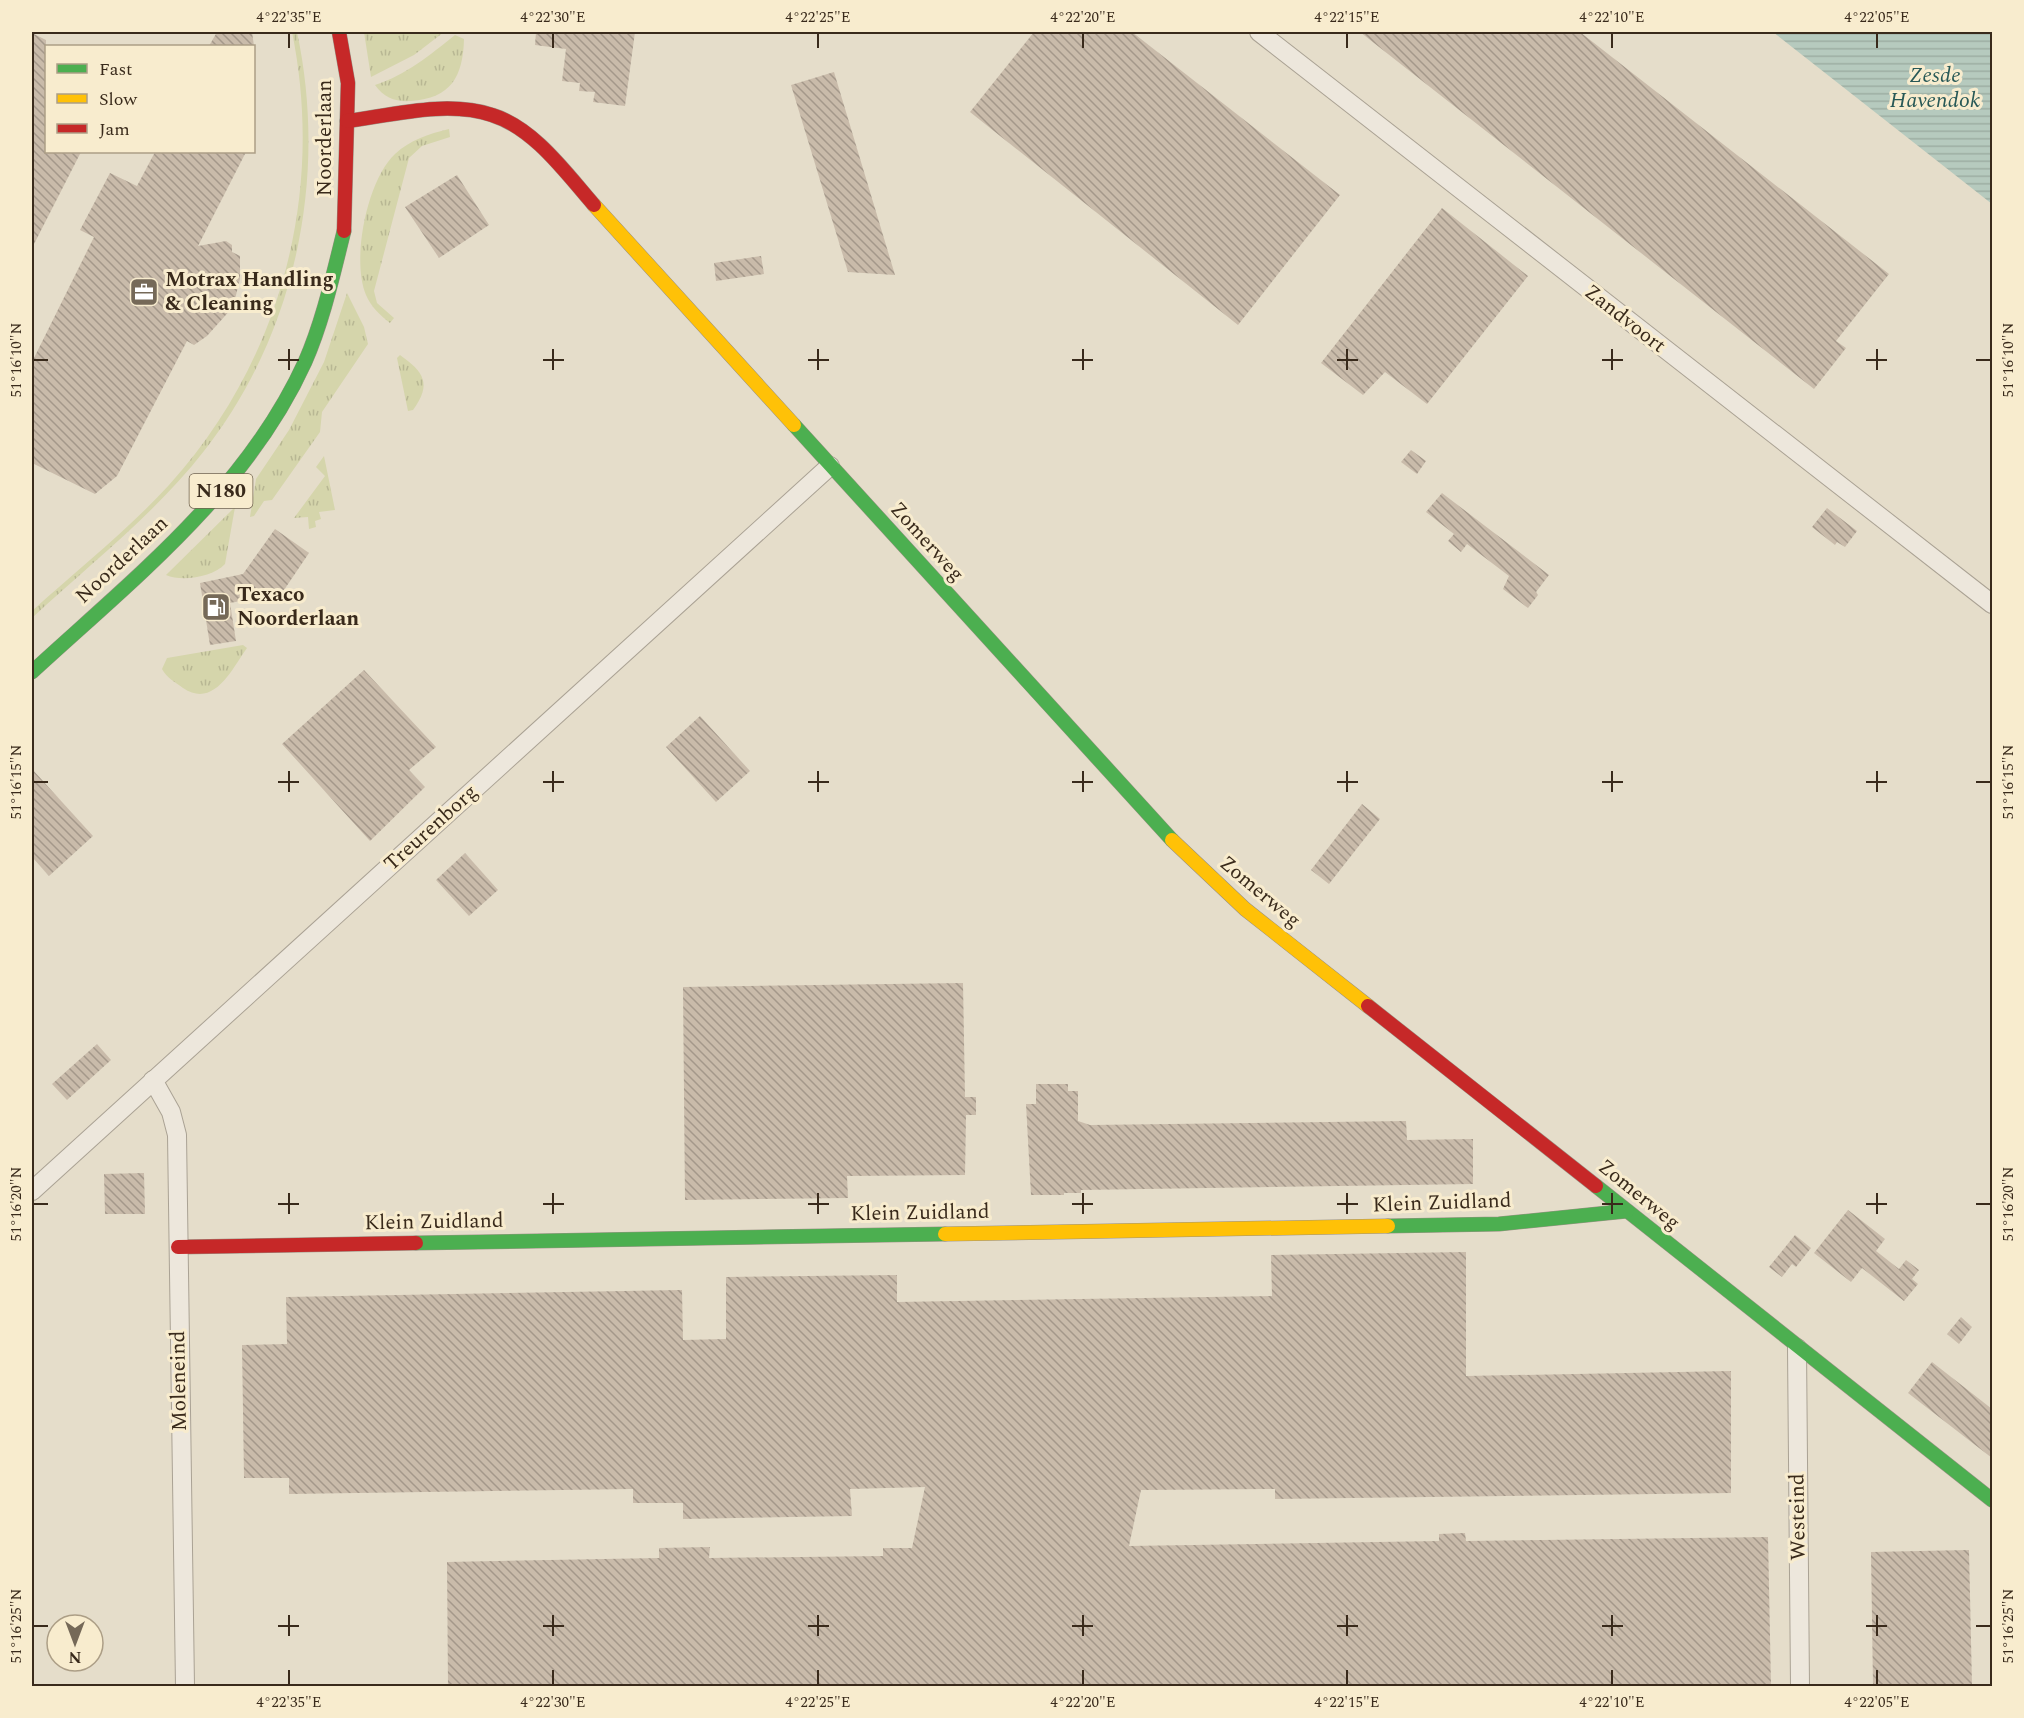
<svg xmlns="http://www.w3.org/2000/svg" width="2024" height="1718" viewBox="0 0 2024 1718" font-family="Spectral,serif">
<style>
.grass{fill:url(#grass-tufts)}
.water{fill:url(#water-rules)}
.building{fill:url(#building-back-hatch)}
.lines{fill:none;stroke-linecap:round;stroke-linejoin:round}
.street-casing{stroke:#aaa294;stroke-width:20}
.fast-casing{stroke:#999184;stroke-width:15}
.slow-casing{stroke:#999184;stroke-width:15}
.jam-casing{stroke:#999184;stroke-width:15}
.street{stroke:#ede7dc;stroke-width:18}
.fast{stroke:#4caf50;stroke-width:14}
.slow{stroke:#ffc107;stroke-width:14}
.jam{stroke:#c62828;stroke-width:14}
.ticks{fill:none;stroke:#392a1b;stroke-width:2}
.labels{text-anchor:middle;dominant-baseline:central;stroke-width:6;stroke-linejoin:round;paint-order:stroke}
.shield{fill:#f8ecce;stroke:#726451;stroke-width:1.5}
.shield-label{font-size:20px;font-weight:bold;fill:#392a1b}
.street-label{font-size:21px;fill:#392a1b;stroke:#f8ecce}
.poi-label{font-size:21px;font-weight:bold;fill:#392a1b;stroke:#f8ecce;text-anchor:start}
.water-label{font-size:22px;font-style:italic;fill:#295957;stroke:#f8ecce}
.neatline{fill:none;stroke:#392a1b;stroke-width:2}
.ticks-label{font-size:15px;text-anchor:middle;fill:#392a1b}
</style>
<defs>
<pattern id="grass-tufts" width="24" height="20" patternUnits="userSpaceOnUse" patternTransform="scale(1.5)"><rect width="24" height="20" fill="#d5d5ab"/><path d="M3 7l-1-3M5 7V3M7 7l1-3M15 17l-1-3M17 17v-4M19 17l1-3" fill="none" stroke="#b8b793"/></pattern>
<pattern id="water-rules" width="6" height="5" patternUnits="userSpaceOnUse" patternTransform="scale(1.5)"><rect width="6" height="5" fill="#b6cabe"/><path d="M0 2.5h6" fill="none" stroke="#9daea3"/></pattern>
<pattern id="building-back-hatch" width="6" height="6" patternUnits="userSpaceOnUse" patternTransform="scale(1.5)"><rect width="6" height="6" fill="#c9bbaa"/><path d="M-1 5l2 2M0 0l6 6M5-1l2 2" fill="none" stroke="#a4988a"/></pattern>
</defs>
<rect width="100%" height="100%" fill="#e5ddca"/>
<g class="grass">
<path d="M292,32H297C328,177 296,334 204,451C155,514 90,564 32,618V611C77,570 128,530 169,485C281,362 325,193 292,32Z"/>
<polygon points="364,32 444,32 414,55 371,77"/>
<path d="M455,35L464,39C463,77 451,98 411,101C396,102 384,98 375,85C406,75 430,55 455,35Z"/>
<path d="M449,129L450,137L422,146L409,158L374,291L377,303L394,318L390,323C380,315 371,307 366,295C351,260 367,180 395,154C410,140 428,134 449,129Z"/>
<polygon points="347,293 364,327 368,344 322,412 320,432 272,500 264,501 254,516 250,517 256,479 289,430 324,362"/>
<path d="M400,355C424,372 432,384 413,410L408,411L397,358Z"/>
<polygon points="324,456 335,510 319,512 321,519 315,521 316,527 309,529 308,517 294,518 325,476 316,467"/>
<path d="M235,507L225,564C213,577 182,582 166,575Z"/>
<path d="M243,645L247,648C232,669 214,709 183,688C175,682 167,678 162,669L167,658Z"/>
</g>
<polygon class="water" points="1773,32 1992,32 1992,204"/>
<g class="building">
<polygon points="217,32 252,32 254,46 209,46"/>
<polygon points="536,32 635,32 625,106 593,102 595,92 579,91 580,83 562,81 566,49 535,45"/>
<polygon points="1034,32 1132,32 1340,195 1238,325 970,112"/>
<polygon points="1360,32 1580,32 1889,274 1836,341 1846,348 1814,389"/>
<polygon points="32,33 46,40 46,152 81,152 32,248"/>
<polygon points="834,72 895,275 848,272 791,85"/>
<polygon points="155,152 246,152 198,246 226,241 232,245 232,252 240,256 240,279 233,307 207,336 194,345 187,341 117,476 95,494 32,463 32,362 94,237 80,230 110,173 137,186"/>
<polygon points="457,175 489,225 439,258 405,207"/>
<polygon points="1442,208 1528,276 1427,404 1385,372 1363,395 1321,363"/>
<polygon points="761,256 764,274 716,281 714,263"/>
<polygon points="1411,450 1426,461 1417,474 1401,462"/>
<polygon points="1442,493 1549,575 1536,592 1538,595 1528,608 1503,589 1509,576 1467,544 1461,552 1448,541 1454,534 1426,512"/>
<polygon points="1827,508 1857,531 1845,547 1837,542 1835,545 1812,527"/>
<polygon points="275,529 309,553 282,593 230,603 236,641 210,645 200,583 243,574"/>
<polygon points="364,670 436,747 409,770 425,787 370,841 282,744"/>
<polygon points="700,716 750,771 716,802 666,747"/>
<polygon points="32,769 93,836 49,876 32,857"/>
<polygon points="1362,804 1380,819 1329,884 1311,870"/>
<polygon points="465,853 498,890 469,916 436,880"/>
<polygon points="963,983 965,1097 976,1097 976,1115 966,1115 965,1175 847,1176 848,1198 685,1200 683,987"/>
<polygon points="97,1044 111,1060 67,1100 52,1084"/>
<polygon points="1036,1084 1068,1084 1068,1091 1078,1091 1078,1121 1090,1125 1406,1121 1407,1140 1473,1139 1473,1184 1081,1190 1081,1193 1064,1193 1064,1195 1031,1195 1026,1104 1036,1104"/>
<polygon points="144,1173 145,1214 105,1214 104,1174"/>
<polygon points="1848,1210 1885,1239 1876,1251 1899,1269 1906,1260 1919,1270 1912,1279 1918,1284 1904,1301 1862,1268 1851,1282 1814,1253"/>
<polygon points="1795,1235 1811,1248 1796,1267 1792,1264 1782,1277 1769,1267"/>
<polygon points="1466,1252 1466,1376 1731,1371 1731,1493 1275,1499 1275,1489 1141,1490 1129,1546 1439,1541 1439,1534 1465,1533 1466,1541 1768,1537 1771,1686 448,1686 447,1562 659,1558 659,1548 710,1547 709,1558 883,1556 883,1548 912,1548 925,1487 850,1489 852,1516 683,1519 683,1503 633,1503 633,1489 289,1494 289,1478 244,1478 242,1345 287,1344 286,1297 682,1290 683,1340 726,1339 726,1277 897,1275 897,1302 1272,1296 1271,1255"/>
<polygon points="1961,1317 1972,1327 1959,1344 1947,1334"/>
<polygon points="1932,1362 1992,1409 1992,1458 1908,1393"/>
<polygon points="1969,1550 1972,1686 1873,1686 1871,1552"/>
</g>
<g class="lines">
<g class="street-casing">
<g id="street">
<polyline points="1259,32 1992,604"/>
<polyline points="153,1080 171,1112 177,1135 185,1686"/>
<polyline points="32,1191 830,466"/>
<polyline points="1797,1348 1800,1686"/>
</g>
</g>
<g class="fast-casing">
<g id="fast">
<polyline points="794,425 1172,840"/>
<path d="M32,672C133,579 247,490 305,362C323,321 333,275 344,231"/>
<polyline points="1596,1186 1992,1500"/>
<polyline points="1388,1226 1499,1224 1627,1211"/>
<polyline points="416,1243 945,1234"/>
</g>
</g>
<g class="slow-casing">
<g id="slow">
<polyline points="594,205 794,425"/>
<polyline points="1172,840 1245,909 1368,1006"/>
<polyline points="945,1234 1388,1226"/>
</g>
</g>
<g class="jam-casing">
<g id="jam">
<polyline points="339,32 348,83 344,231"/>
<path d="M347,121C392,115 448,100 492,115C534,128 566,173 594,205"/>
<polyline points="1368,1006 1596,1186"/>
<polyline points="178,1247 416,1243"/>
</g>
</g>
<use href="#street" class="street"/>
<use href="#fast" class="fast"/>
<use href="#slow" class="slow"/>
<use href="#jam" class="jam"/>
</g>
<path class="ticks" d="M289,33V48M553,33V48M818,33V48M1083,33V48M1347,33V48M1612,33V48M1877,33V48M289,349V370M553,349V370M818,349V370M1083,349V370M1347,349V370M1612,349V370M1877,349V370M33,360H48M278,360H299M543,360H564M808,360H829M1072,360H1093M1337,360H1358M1602,360H1623M1866,360H1887M1976,360H1991M289,771V792M553,771V792M818,771V792M1083,771V792M1347,771V792M1612,771V792M1877,771V792M33,782H48M278,782H299M543,782H564M808,782H829M1072,782H1093M1337,782H1358M1602,782H1623M1866,782H1887M1976,782H1991M289,1193V1214M553,1193V1214M818,1193V1214M1083,1193V1214M1347,1193V1214M1612,1193V1214M1877,1193V1214M33,1204H48M278,1204H299M543,1204H564M808,1204H829M1072,1204H1093M1337,1204H1358M1602,1204H1623M1866,1204H1887M1976,1204H1991M289,1615V1636M553,1615V1636M818,1615V1636M1083,1615V1636M1347,1615V1636M1612,1615V1636M1877,1615V1636M33,1626H48M278,1626H299M543,1626H564M808,1626H829M1072,1626H1093M1337,1626H1358M1602,1626H1623M1866,1626H1887M1976,1626H1991M289,1670V1685M553,1670V1685M818,1670V1685M1083,1670V1685M1347,1670V1685M1612,1670V1685M1877,1670V1685"/>
<defs>
<g id="office-square" transform="scale(1.5)"><rect x="-9" y="-9" width="18" height="18" rx="4" fill="#756958" stroke="#f8ecce"/><path d="M-6-3h4V-5.5h4V-3h4V5H-6ZM-1-4.5V-3h2v-1.5ZM-6 0V1H6V0Z" fill="#fff"/></g>
<g id="fuel-square" transform="scale(1.5)"><rect x="-9" y="-9" width="18" height="18" rx="4" fill="#756958" stroke="#f8ecce"/><path d="M-5.5-6h7V0h2V4h1.3V-2.5L3-4.5l.8-.8L6-3V5H2.5V1h-1V6h-7ZM-4.2-4.7v3.2H.2V-4.7Z" fill="#fff"/></g>
</defs>
<g fill-rule="evenodd">
<use href="#office-square" x="144" y="292"/>
<use href="#fuel-square" x="216" y="607"/>
</g>
<g class="labels">
<rect class="shield" x="189.5" y="474" width="63" height="34" rx="4.5"/>
<g class="shield-label">
<text x="221" y="491">N180</text>
</g>
<g class="street-label">
<text transform="translate(325 138) rotate(-90)">Noorderlaan</text>
<text transform="translate(1625 319) rotate(38)">Zandvoort</text>
<text transform="translate(927 542) rotate(48)">Zomerweg</text>
<text transform="translate(122 560) rotate(-43)">Noorderlaan</text>
<text transform="translate(431 828) rotate(-42)">Treurenborg</text>
<text transform="translate(1260 892) rotate(40)">Zomerweg</text>
<text transform="translate(1639 1195) rotate(39)">Zomerweg</text>
<text transform="translate(1442 1203) rotate(-2)">Klein Zuidland</text>
<text transform="translate(920 1213) rotate(-1)">Klein Zuidland</text>
<text transform="translate(434 1222) rotate(-1)">Klein Zuidland</text>
<text transform="translate(179 1381) rotate(-91)">Moleneind</text>
<text transform="translate(1798 1517) rotate(-91)">Westeind</text>
</g>
<g class="poi-label">
<text x="165" y="280">Motrax Handling<tspan x="165" dy="24">&amp; Cleaning</tspan></text>
<text x="237" y="595">Texaco<tspan x="237" dy="24">Noorderlaan</tspan></text>
</g>
<g class="water-label">
<text x="1935" y="75">Zesde<tspan x="1935" dy="25">Havendok</tspan></text>
</g>
</g>
<rect width="2024" height="1718" fill="none" stroke="#f8ecce" stroke-width="66"/>
<rect x="45" y="45" width="210" height="108" fill="#f8ecce" stroke="#ac9e86" stroke-width="1.5"/>
<rect x="57" y="64" width="30" height="9" fill="#4caf50" stroke="#ac9e86" stroke-width="1.5"/>
<text x="99" y="75" font-size="18" fill="#392a1b">Fast</text>
<rect x="57" y="94" width="30" height="9" fill="#ffc107" stroke="#ac9e86" stroke-width="1.5"/>
<text x="99" y="105" font-size="18" fill="#392a1b">Slow</text>
<rect x="57" y="124" width="30" height="9" fill="#c62828" stroke="#ac9e86" stroke-width="1.5"/>
<text x="99" y="135" font-size="18" fill="#392a1b">Jam</text>
<g transform="translate(75 1643) rotate(180)"><circle r="28" fill="#f8ecce" stroke="#ac9e86" stroke-width="1.5"/>
<path d="M0-4.5L10 22L0 15L-10 22Z" fill="#756958"/>
<text y="-9" font-size="16" font-weight="bold" text-anchor="middle" fill="#392a1b">N</text>
</g>
<rect x="33" y="33" width="1958" height="1652" class="neatline"/>
<g class="ticks-label">
<text x="289" y="22">4°22'35"E</text>
<text x="553" y="22">4°22'30"E</text>
<text x="818" y="22">4°22'25"E</text>
<text x="1083" y="22">4°22'20"E</text>
<text x="1347" y="22">4°22'15"E</text>
<text x="1612" y="22">4°22'10"E</text>
<text x="1877" y="22">4°22'05"E</text>
<text transform="translate(2008 360) rotate(-90)" y="5">51°16'10"N</text>
<text transform="translate(16 360) rotate(-90)" y="5">51°16'10"N</text>
<text transform="translate(2008 782) rotate(-90)" y="5">51°16'15"N</text>
<text transform="translate(16 782) rotate(-90)" y="5">51°16'15"N</text>
<text transform="translate(2008 1204) rotate(-90)" y="5">51°16'20"N</text>
<text transform="translate(16 1204) rotate(-90)" y="5">51°16'20"N</text>
<text transform="translate(16 1626) rotate(-90)" y="5">51°16'25"N</text>
<text transform="translate(2008 1626) rotate(-90)" y="5">51°16'25"N</text>
<text x="289" y="1707">4°22'35"E</text>
<text x="553" y="1707">4°22'30"E</text>
<text x="818" y="1707">4°22'25"E</text>
<text x="1083" y="1707">4°22'20"E</text>
<text x="1347" y="1707">4°22'15"E</text>
<text x="1612" y="1707">4°22'10"E</text>
<text x="1877" y="1707">4°22'05"E</text>
</g>
</svg>
